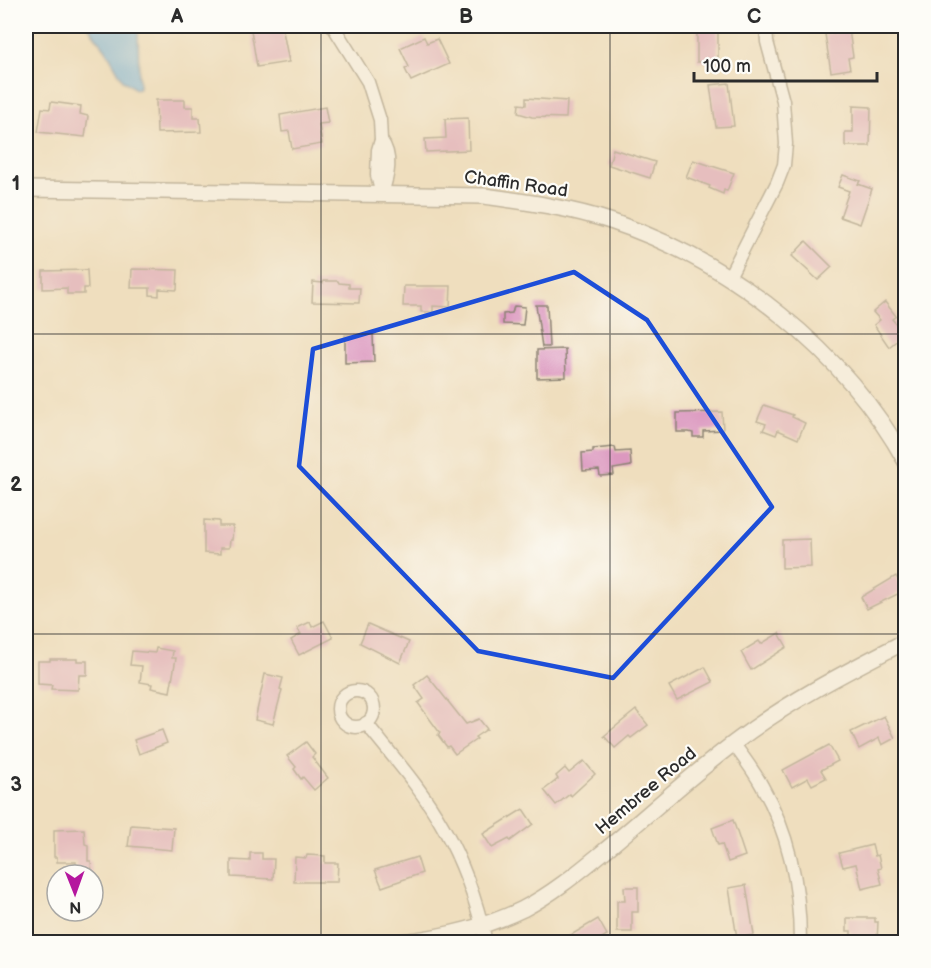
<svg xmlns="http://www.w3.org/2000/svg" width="931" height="968" viewBox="0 0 931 968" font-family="'Balsamiq Sans',sans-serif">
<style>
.water{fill:#6fb3e4;stroke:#4d6f88;stroke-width:1.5}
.building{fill:#dc98bf}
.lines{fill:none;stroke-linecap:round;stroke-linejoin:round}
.minor-casing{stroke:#8d8474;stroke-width:15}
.tertiary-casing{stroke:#8d8474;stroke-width:18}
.minor{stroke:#fff;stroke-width:12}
.tertiary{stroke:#fff;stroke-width:15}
.marked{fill:none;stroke:#1d4ed8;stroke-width:4.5;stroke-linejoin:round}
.grid{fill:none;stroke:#2b2b2b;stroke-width:1.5;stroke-opacity:0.55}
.labels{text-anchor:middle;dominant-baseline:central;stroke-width:4.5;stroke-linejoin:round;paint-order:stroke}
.street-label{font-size:18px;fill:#2b2b2b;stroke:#fdfcf7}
.neatline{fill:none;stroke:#2b2b2b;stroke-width:2}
.grid-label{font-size:20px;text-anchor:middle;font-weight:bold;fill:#2b2b2b}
</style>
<rect width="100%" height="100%" fill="#fdfcf7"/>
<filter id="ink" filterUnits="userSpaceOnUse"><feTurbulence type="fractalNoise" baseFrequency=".0167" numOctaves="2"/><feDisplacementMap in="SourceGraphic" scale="12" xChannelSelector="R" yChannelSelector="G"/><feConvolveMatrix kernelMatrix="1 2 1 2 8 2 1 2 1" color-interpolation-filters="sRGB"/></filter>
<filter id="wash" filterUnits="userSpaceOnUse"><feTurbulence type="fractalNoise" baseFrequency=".008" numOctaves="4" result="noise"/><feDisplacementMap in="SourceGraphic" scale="24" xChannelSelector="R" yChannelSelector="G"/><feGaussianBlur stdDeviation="1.35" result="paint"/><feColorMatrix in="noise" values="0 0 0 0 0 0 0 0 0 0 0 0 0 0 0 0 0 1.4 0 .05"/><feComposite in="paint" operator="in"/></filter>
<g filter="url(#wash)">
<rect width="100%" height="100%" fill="#efdebe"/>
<polygon class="water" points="88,26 138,26 139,88 135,89 123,80 106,50"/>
<g id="blocks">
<g class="building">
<polygon points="282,26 289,62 257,67 251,30"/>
<rect x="697" y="26" width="21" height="36"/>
<polygon points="849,30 853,57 848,58 850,69 831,72 825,34"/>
<polygon points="424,37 427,43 437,39 449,64 411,81 405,69 409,67 400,48"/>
<polygon points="729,83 734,126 716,127 710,85"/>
<polygon points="526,98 567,101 566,118 532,117 518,113 519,104 526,105"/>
<polygon points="156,100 185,100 185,107 193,107 193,118 200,118 201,132 157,133"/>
<polygon points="51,102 81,106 80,114 88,116 85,137 38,132 42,108 50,109"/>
<polygon points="853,106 871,107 870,146 845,146 845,132 853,132"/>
<polygon points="325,107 328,123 319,124 322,144 292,149 289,131 282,132 280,115"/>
<polygon points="468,118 469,150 426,152 425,139 446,138 445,119"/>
<polygon points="613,149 655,162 650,178 609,165"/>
<polygon points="693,160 734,173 727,191 724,190 723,194 709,188 710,186 686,177"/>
<polygon points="843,175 860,181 858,184 872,189 860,224 840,217 849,191 838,187"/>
<polygon points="806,241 832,267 818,280 792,256"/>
<polygon points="132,269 178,270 177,290 159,289 159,296 150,295 150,288 131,288"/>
<polygon points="87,270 88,288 84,288 84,294 67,294 67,288 43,289 43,271"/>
<polygon points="324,281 338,281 339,283 349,284 349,288 360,288 359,303 312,302 313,282 323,283"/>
<polygon points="404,286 451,286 450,307 433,306 433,312 421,312 421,306 403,306"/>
<polygon points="885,302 896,316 892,319 905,334 889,347 874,325 880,320 873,312"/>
<polygon points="536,305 547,305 549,347 542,347"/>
<polygon points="514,306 525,307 523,325 503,324 503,314 512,313"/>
<polygon points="373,334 374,362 345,363 345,335"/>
<polygon points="565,349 566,377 537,378 537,350"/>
<polygon points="764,405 793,415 792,417 805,423 798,439 778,430 776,435 763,430 766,424 757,421"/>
<polygon points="722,412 723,430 703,431 703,437 693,437 693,433 689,432 677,432 677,413"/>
<polygon points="615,447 616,452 630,451 631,466 613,469 614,475 600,476 599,470 583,471 582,453 593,452 593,449"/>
<polygon points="204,520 219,521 219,526 233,526 232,540 230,540 229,548 220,548 220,554 204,553"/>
<polygon points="810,539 811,567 782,568 782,540"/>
<polygon points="896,576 904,591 867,609 861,597"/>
<polygon points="324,621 333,638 299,655 291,640 301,634 297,628 310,622 312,627"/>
<polygon points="368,624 409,642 400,663 360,643"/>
<polygon points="779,633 787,647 751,670 741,652 759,641 761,644"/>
<polygon points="156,648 173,651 172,658 176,658 170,692 151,688 152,684 140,682 142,666 130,665 132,651 155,653"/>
<polygon points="50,659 77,659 77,661 87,661 87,675 79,675 78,690 51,689 52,685 38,684 38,661 50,661"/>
<polygon points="705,667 713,682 677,700 669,686"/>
<polygon points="265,674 283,678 280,689 282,690 273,724 255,720"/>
<polygon points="427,675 466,724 479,719 487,729 475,737 477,739 455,754 449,746 447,747 438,735 440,733 418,703 424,699 414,685"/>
<polygon points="636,710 648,725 631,738 629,736 615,748 604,736"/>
<polygon points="884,716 895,738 882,745 879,738 859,749 851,732"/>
<polygon points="162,730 167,743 139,754 134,740"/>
<polygon points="306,742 315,754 312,757 328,778 314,790 303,777 301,779 294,769 296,767 287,756"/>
<polygon points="829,745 838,761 821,770 826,778 812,785 808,778 792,787 783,770"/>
<polygon points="584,761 595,774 571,796 570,794 556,805 544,790 558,779 556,776 565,768 569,773"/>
<polygon points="523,809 533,824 510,841 509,839 492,848 483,834"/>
<polygon points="733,820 745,856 728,862 722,844 718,845 712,828"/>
<polygon points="131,825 174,828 172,850 128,846"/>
<polygon points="84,829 85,844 88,845 88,861 91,861 92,875 77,875 76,862 57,862 57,857 54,857 54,830"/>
<polygon points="872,845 875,856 878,855 881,868 878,869 882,884 862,889 856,864 843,867 839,853"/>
<polygon points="250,853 262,853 262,859 274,859 273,879 231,877 231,860 250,861"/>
<polygon points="307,855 325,856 325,863 338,863 337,882 294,882 295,857 306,858"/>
<polygon points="417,857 422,873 382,887 375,870"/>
<polygon points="746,885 754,935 737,938 729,888"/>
<polygon points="624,887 638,887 638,912 632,912 632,932 617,932 617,901 625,901"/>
<polygon points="847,918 875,918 875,922 878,922 877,942 851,942 851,931 847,931"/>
<polygon points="598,919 607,935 595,942 559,942"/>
</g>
</g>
</g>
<g filter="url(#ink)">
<use href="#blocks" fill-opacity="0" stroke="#8d8474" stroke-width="1.5"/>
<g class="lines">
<g class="minor-casing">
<g id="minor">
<polyline points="333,26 368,82 380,120 381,140 378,150 377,175 382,195"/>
<path d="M381,140C393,156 388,176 382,193"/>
<polyline points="729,277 777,183 784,165 786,144 783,101 767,42 766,26"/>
<circle cx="356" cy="709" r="18"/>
<path d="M366,723C393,757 422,789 443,827C463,862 477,903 486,942"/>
<path d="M733,743C743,757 754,771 762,786C790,835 800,887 800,942"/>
</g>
</g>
<g class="tertiary-casing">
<g id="tertiary">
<path d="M26,189L484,196C528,202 571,208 613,222C732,262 845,351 906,462"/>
<path d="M401,942C444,937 484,928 523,909C554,893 581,870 608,848C650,813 690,776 734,743C787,702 846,672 906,641"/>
</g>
</g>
<use href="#minor" class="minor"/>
<use href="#tertiary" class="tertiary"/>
</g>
</g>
<path d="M0 0H931V968H0ZM574,272L647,320L772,507L613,678L478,651L299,466L313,349Z" fill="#efdebe" fill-opacity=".55" fill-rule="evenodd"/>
<path class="marked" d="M574,272L647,320L772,507L613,678L478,651L299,466L313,349Z"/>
<path class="grid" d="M321,26V942M610,26V942M26,334H906M26,634H906"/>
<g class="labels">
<g class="street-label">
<text transform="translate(516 184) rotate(8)">Chaffin Road</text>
<text transform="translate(646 791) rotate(-40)">Hembree Road</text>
</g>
</g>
<rect width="931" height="968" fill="none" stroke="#fdfcf7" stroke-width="66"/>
<g transform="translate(75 893) rotate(179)"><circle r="28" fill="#fdfcf7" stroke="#a9a8a5" stroke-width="1.5"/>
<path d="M0-4.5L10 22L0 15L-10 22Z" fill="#b5179e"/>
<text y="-9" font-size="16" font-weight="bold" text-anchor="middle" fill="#2b2b2b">N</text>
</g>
<path d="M694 72v9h183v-9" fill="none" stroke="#2b2b2b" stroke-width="3"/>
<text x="703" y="72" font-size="18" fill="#2b2b2b" stroke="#fdfcf7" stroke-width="4.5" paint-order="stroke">100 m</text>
<rect x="33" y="33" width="865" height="902" class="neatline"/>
<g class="grid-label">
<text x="177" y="23">A</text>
<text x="466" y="23">B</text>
<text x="754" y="23">C</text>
<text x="16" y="190">1</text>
<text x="16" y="491">2</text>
<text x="16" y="791">3</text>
</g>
</svg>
